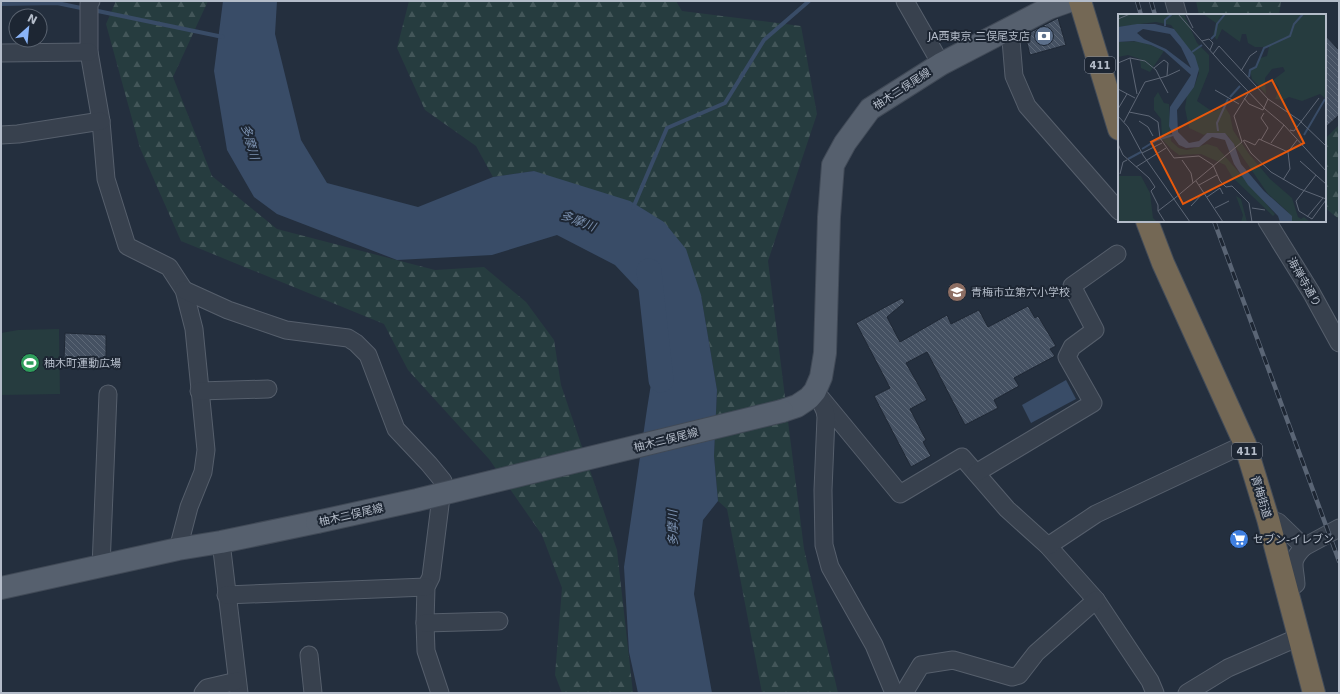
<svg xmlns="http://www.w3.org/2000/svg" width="1340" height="694" viewBox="0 0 1340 694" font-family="'DejaVu Sans','Noto Sans JP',sans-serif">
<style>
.forest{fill:url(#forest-firs)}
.pitch{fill:#263c3f}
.water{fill:#394c67}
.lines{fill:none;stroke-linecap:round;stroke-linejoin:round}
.stream{stroke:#394c67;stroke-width:4}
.river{stroke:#394c67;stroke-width:25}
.building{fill:url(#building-back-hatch);stroke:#1f2835}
.minor-casing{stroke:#565f6c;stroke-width:19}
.major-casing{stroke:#414a57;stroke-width:24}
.highway-casing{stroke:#434c59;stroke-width:24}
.minor{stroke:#38414e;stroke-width:17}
.major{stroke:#56606e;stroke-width:22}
.highway{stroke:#746855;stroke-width:22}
.rail-casing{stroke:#5a6575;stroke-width:4.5}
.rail{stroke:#1d2633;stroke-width:3;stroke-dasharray:9;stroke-linecap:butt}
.major-bridge-casing{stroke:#414a57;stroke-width:24;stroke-linecap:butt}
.major-bridge{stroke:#56606e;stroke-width:22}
.labels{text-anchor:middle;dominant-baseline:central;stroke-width:4;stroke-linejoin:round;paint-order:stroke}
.shield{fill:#1d2633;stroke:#878f9c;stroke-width:1}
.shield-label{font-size:10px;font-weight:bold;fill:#b4bcc9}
.poi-label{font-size:11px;fill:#b4bcc9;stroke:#1d2633;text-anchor:start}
.street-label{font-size:11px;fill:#b4bcc9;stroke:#1d2633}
.water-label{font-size:12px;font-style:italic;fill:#7c92b1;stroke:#1d2633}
.inset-river{fill:none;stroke:#394c67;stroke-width:2}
.inset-road{fill:none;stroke:#5e6776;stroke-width:1}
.view{fill:#e8590c;fill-opacity:0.15;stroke:#e8590c;stroke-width:2}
.inset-edge{fill:none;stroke:#b4bcc9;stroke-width:2}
</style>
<defs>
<pattern id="forest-firs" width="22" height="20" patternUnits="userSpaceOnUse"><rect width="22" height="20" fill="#263c3f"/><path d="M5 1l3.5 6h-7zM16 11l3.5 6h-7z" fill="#435659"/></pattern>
<pattern id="building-back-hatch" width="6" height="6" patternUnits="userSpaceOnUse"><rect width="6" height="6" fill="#455162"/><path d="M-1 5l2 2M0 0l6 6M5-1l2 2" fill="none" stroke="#5d6877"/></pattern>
</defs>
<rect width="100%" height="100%" fill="#242f3e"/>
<g class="forest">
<polygon points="116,1 208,1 173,77 212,176 277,229 435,270 484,267 526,302 554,340 561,385 617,550 633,693 562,693 555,675 562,588 542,535 489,459 408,370 384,324 181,241 140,148 106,24"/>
<polygon points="409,1 676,1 682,11 801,26 817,114 768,261 804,549 838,693 762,693 727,509 718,501 714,456 717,390 701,295 534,171 493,177 476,146 425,110 397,48"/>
<polygon points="1196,1 1281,1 1279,15 1199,15"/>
<polygon points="1339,125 1339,219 1325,208 1325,139"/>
</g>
<polygon class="pitch" points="59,329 60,394 1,395 1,333 18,330"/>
<g class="water">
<polygon points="223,1 277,1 275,34 301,140 327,183 418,207 493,177 534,171 630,201 664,222 686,249 701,295 717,390 714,456 718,501 703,520 694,594 712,693 638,693 629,652 624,567 647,409 662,315 615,265 557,235 492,255 397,260 277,214 254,197 227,150 214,71"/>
<polygon points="1066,380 1076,399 1031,423 1022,405"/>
</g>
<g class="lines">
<g class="stream">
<polyline points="1,4 57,3 86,9"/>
<polyline points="93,10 223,37"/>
<polyline points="633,208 667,128 725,103 764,40 809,1"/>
</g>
<polyline class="river" points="649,271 661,380"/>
</g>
<g class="building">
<polygon points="1058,18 1066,45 1030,55 1025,35"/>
<polygon points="1325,35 1339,50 1339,115 1325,128"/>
<polygon points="902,298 905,302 887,317 900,342 947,315 951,324 979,310 988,327 1028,306 1035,318 1038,316 1056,346 1050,349 1055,356 1014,378 1019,386 994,400 998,408 965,425 927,352 906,363 927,400 910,409 926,440 923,442 931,456 911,467 874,396 890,388 856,323"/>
<polygon points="65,333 106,335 106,361 64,360"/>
</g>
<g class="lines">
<g class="minor-casing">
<g id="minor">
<polyline points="91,1 89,4 89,52 101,121 106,179 127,246 169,267 184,290 194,329 206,450 203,472 189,507 178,549"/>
<polyline points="905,1 941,64"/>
<polyline points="1174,1 1178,15"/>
<polyline points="1010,28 1014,76 1027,106 1119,211"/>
<polyline points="1,53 89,52"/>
<polyline points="1,135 18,134 101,121"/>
<polyline points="1267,221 1311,292 1339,343"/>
<polyline points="184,290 228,310 286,330 348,338 356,343 368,355 396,429 429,464 443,481 431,577 426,587 425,623 426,651 440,693"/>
<polyline points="199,391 268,389"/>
<polyline points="815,391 900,494 962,457 1007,509 1048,546 1096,600 1150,681 1155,693"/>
<polyline points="820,400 825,411 826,417 823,490 824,545 830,567 874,645 894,693"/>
<polyline points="976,473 1093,403 1067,357 1072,347 1095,330 1072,286 1117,254"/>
<polyline points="1268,519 1278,522 1304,547 1339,528"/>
<polyline points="221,542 239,693"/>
<polyline points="1048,546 1096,514 1245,444"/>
<polyline points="101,567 108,394"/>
<path d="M1287,591L1296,584C1295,565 1289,562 1304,547"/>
<polyline points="226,595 426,587"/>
<polyline points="425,623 499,621"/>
<polyline points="309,655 313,693"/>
<polyline points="203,693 207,688 237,681"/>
<polyline points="904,693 921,665 953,660 1012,677 1019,675 1036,653 1096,600"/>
<polyline points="1187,693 1228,668 1299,637"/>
</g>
</g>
<g class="major-casing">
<g id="major">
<polyline points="782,411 797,406 809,398 815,391 821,377 825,353 829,217 833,165 845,143 870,109 941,64 1049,8 1069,1"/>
<polyline points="1,588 178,549 221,542 317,522"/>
</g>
</g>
<g class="highway-casing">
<g id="highway">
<polyline points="1080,1 1119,129"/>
<polyline points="1147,221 1163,263 1245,444 1268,519 1314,693"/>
</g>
</g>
<use href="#minor" class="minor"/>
<use href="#major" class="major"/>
<use href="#highway" class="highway"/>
<g class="rail-casing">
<g id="rail">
<polyline points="1137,1 1141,15"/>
<polyline points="1151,1 1155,15"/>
<polyline points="1214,221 1339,561"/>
</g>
</g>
<use href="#rail" class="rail"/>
<g class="major-bridge-casing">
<polyline id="major-bridge" points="317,522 417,500 782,411"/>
</g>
<use href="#major-bridge" class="major-bridge"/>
</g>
<defs>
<g id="bank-disc" transform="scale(1)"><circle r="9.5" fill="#5c6f8a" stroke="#1d2633"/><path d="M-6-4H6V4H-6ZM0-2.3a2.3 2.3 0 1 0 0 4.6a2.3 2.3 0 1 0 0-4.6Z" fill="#fff"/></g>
<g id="school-disc" transform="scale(1)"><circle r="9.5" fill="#8d6e63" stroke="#1d2633"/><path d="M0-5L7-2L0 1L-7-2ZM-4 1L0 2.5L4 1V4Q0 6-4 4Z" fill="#fff"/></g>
<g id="stadium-disc" transform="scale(1)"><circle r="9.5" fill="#2e9e5b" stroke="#1d2633"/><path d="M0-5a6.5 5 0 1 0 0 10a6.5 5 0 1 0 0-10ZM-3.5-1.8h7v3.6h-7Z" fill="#fff"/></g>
<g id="supermarket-disc" transform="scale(1)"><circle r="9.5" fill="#3f7fe0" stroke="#1d2633"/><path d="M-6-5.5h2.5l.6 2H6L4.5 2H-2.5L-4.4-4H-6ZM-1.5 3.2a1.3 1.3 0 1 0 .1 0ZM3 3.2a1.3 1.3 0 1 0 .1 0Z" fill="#fff"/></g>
</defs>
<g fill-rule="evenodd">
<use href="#bank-disc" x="1044" y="36"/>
<use href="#school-disc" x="957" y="292"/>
<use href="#stadium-disc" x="30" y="363"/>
<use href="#supermarket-disc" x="1239" y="539"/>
</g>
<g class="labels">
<g class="shield">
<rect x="1085" y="57" width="30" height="16" rx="3"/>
<rect x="1232" y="443" width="30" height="16" rx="3"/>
</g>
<g class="shield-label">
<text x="1100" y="65">411</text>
<text x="1247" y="451">411</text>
</g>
<g class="poi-label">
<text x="1030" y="36" text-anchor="end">JA西東京 二俣尾支店</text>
<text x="971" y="292">青梅市立第六小学校</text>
<text x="44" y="363">柚木町運動広場</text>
<text x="1253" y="539">セブン-イレブン</text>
</g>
<g class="street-label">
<text transform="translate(902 89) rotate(-33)">柚木二俣尾線</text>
<text transform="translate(1304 282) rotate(60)">海禅寺通り</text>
<text transform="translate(666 440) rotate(-14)">柚木二俣尾線</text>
<text transform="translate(1261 497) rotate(73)">青梅街道</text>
<text transform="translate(351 515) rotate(-13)">柚木二俣尾線</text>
</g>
<g class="water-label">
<text transform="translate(250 142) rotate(74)">多摩川</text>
<text transform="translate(578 221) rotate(21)">多摩川</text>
<text transform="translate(673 528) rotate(-91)">多摩川</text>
</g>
</g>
<g transform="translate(1118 14)">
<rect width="208" height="208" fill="#242f3e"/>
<path d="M0,0H66L79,29L91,41V57L79,87L95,98L107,93L112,101L115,116L131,140L152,165L174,184L180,203L183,205L186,203L192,208H174L170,198L150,180L110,122L89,119L86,121L71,114L67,94L69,81L76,73L81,59L56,15L53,11L38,8L0,13ZM85,0H208V85L202,80L184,87L171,83L165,86L157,85L161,74L155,66L167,57L165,53L154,55L147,64L148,80L134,65L132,57L137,54L142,44L149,42L151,33H137L130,29L128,20H124L122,28L104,15L99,26L95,21L98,9ZM24,27L46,37L32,58L23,54L22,45L10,41L0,43V28ZM40,78L46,89L51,90L53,127L61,134L69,136L89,130L99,133L157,200L155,202L114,163L107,151L83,140L61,141L53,135L44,125L43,105L36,96V84ZM0,162H23L32,179L35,204L39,208H0ZM118,182L123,185L129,208H123L125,201Z" fill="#263c3f"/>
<path d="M37,10L56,15L77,42L81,55L76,73L59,96L60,118L71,129L81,127L89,119H107L116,130L123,150L146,177L174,202V208H162L160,202L130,171L116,150L107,126L94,123L81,133L68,134L61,131L56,124L51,112L52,93L73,61L46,37L33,31L16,27L0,28V13L19,10ZM25,15L52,20L63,33L73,54L48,35L26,25L19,19Z" fill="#394c67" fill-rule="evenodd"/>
<path class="inset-river" d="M47,12V6L54,0M93,25L97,21L99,10L107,0M74,38L84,31M131,63L132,56L138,53L146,34L172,22L176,10L185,0M112,83L122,72M100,117L99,109L110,85M186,121L207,85M24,135L39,126L55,121M10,145L23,138"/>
<path class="inset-road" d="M60,0L104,50L147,95L166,111L208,157M68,0L75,14M0,5L12,0M84,27L91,25L95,29L92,36M95,40L101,32L150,85L184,108M12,44L19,80M0,49L12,44L27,47L38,56L42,64L49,62L50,49L46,46L36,54M123,57L132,42L139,37M49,62L62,56M0,75L17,84M97,76L121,90M126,84L131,90L145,96L150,85M0,95L9,80M11,98L31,102L40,108L42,124L56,144L81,142L95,151L102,167L108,173L114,172L131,189L134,208M0,102L10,113L25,141L72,208M21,107L30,113L35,122M6,108L27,68L42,64L50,79M183,108L208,132M172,116L176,117L201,84M125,126L133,139L153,158L182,175L208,185M126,126L137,131L141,125L170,138L172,155L165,166M143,126L150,114L143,104L146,99M153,129L166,111M0,130L5,141L31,164L37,173L33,177L40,191V197L47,208M170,138L179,126M24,139L44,129M64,146L73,159L75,169M182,147L208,170M18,153L48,134M2,160L5,148L9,146M198,161L178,187L181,197L194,205L208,186M78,167L105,208M81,171L99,161M89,183L102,174L105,180M57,184L124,128L116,102L131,78M73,192L86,178M97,194L111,187M134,194L147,196M40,197L57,184M189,203L205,184"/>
<path class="view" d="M154,66L186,129L65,190L33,128Z"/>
<rect width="208" height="208" class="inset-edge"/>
</g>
<rect width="1340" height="694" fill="none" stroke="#b4bcc9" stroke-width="4"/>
<g transform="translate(28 28) rotate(27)"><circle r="19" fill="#1d2633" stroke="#59626f"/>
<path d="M0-3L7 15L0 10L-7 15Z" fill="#8ab4f8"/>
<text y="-6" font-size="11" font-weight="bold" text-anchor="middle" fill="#b4bcc9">N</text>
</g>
</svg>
